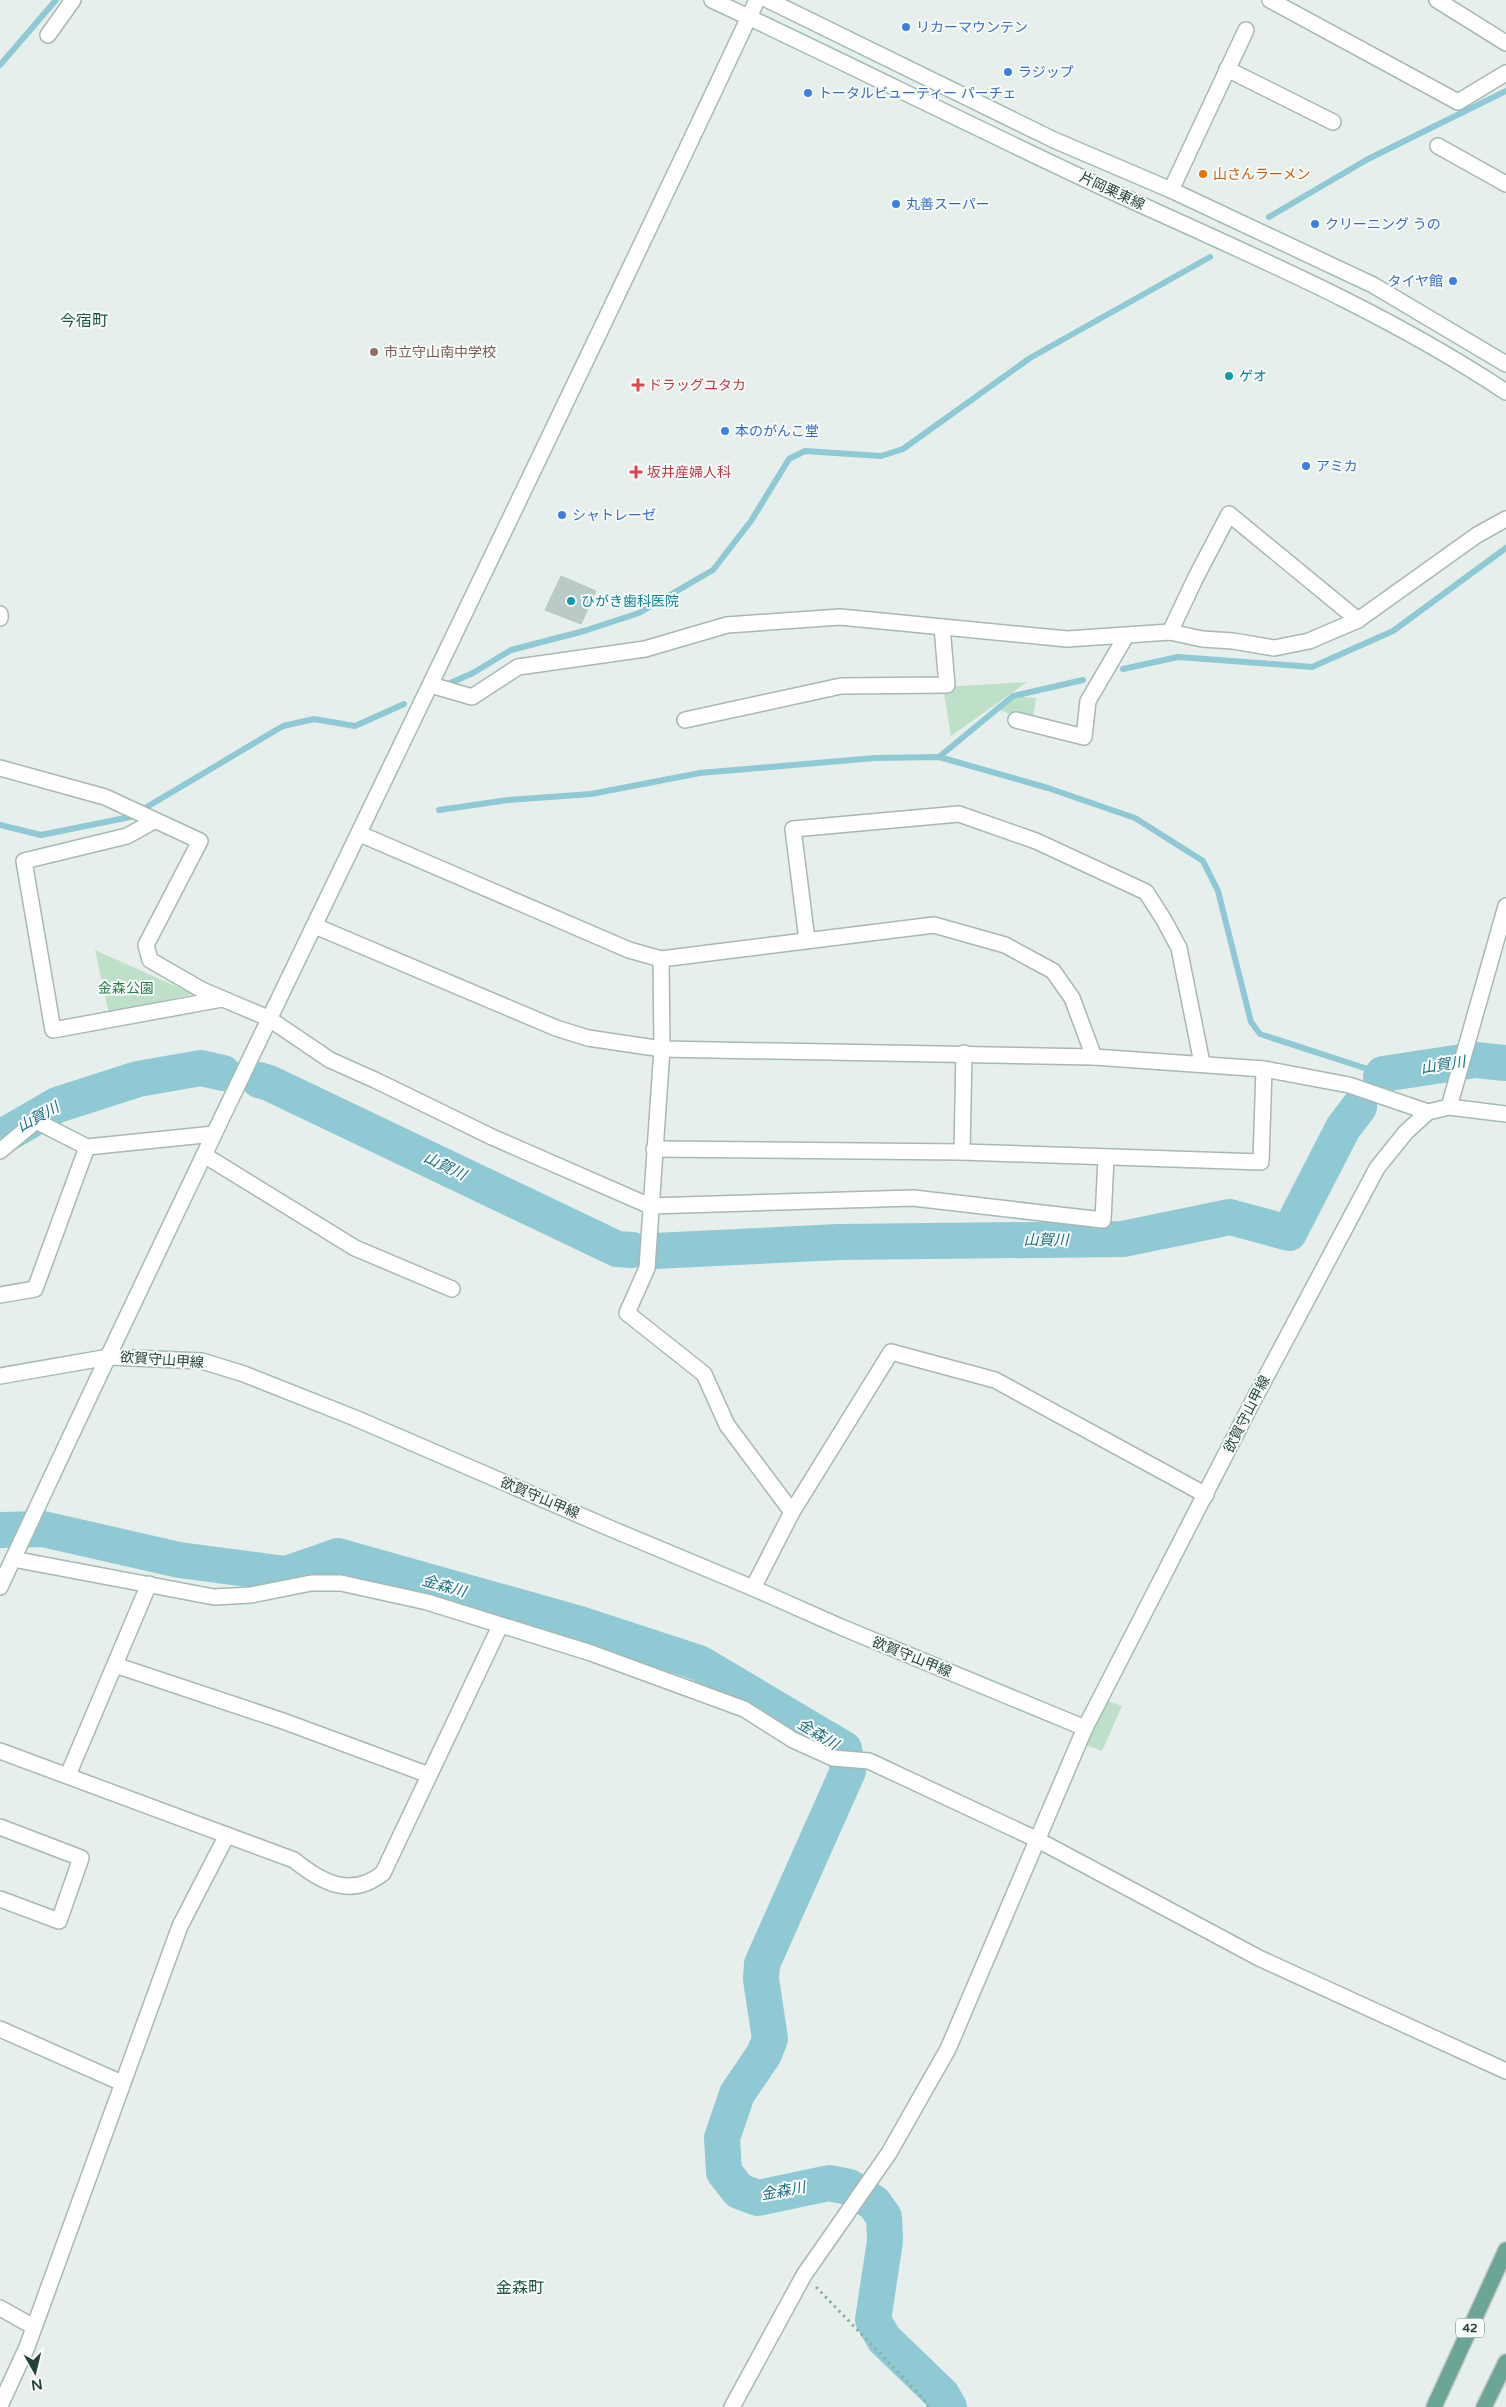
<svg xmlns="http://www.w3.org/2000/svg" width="1506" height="2407" viewBox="0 0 1506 2407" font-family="'Varela Round','Noto Sans JP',sans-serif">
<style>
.green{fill:#bfe0c8}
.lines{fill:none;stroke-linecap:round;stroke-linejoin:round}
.stream{stroke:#8ec9d4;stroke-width:6}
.river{stroke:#8ec9d4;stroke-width:36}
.building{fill:#bbcac4;stroke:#b8c9c2}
.street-casing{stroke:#a8b8b2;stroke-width:18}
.secondary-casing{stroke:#a4bbb3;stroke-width:18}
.primary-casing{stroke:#c2cac8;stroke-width:18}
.path{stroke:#86b3a5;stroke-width:3;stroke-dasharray:2.5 4;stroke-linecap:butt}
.street{stroke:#fff;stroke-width:15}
.secondary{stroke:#fff;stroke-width:15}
.primary{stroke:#6aa596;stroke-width:15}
.shop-dot{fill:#3f7fe0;stroke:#f7fbf9;stroke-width:2}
.food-dot{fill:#e8710a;stroke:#f7fbf9;stroke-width:2}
.education-dot{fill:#8d6e63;stroke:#f7fbf9;stroke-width:2}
.culture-dot{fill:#0f9aa8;stroke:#f7fbf9;stroke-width:2}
.health-dot{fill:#e0444e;stroke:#f7fbf9;stroke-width:2}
.labels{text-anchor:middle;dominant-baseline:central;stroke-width:4;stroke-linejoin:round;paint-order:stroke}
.shield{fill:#f7fbf9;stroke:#637a73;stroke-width:1}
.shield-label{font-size:12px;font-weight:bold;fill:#24423a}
.shop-label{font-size:14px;fill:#366cbe;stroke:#f7fbf9;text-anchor:start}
.food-label{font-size:14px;fill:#c56008;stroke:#f7fbf9;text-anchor:start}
.street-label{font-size:14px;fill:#24423a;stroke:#f7fbf9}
.education-label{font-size:14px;fill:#785e54;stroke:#f7fbf9;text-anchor:start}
.culture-label{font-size:14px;fill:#0d838f;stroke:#f7fbf9;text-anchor:start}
.health-label{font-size:14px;fill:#be3a42;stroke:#f7fbf9;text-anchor:start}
.park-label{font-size:14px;fill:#2d7a4b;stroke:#f7fbf9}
.water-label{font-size:15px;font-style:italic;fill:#1c6f80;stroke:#f7fbf9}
.quarter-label{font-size:16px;fill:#1f5548;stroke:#f7fbf9}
</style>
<rect width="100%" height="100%" fill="#e6efeb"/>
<g class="green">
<polygon points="1027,682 951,736 943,687"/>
<polygon points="1013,696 1036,698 1032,724 998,709"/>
<polygon points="95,950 193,994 109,1014"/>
<polygon points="1105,1700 1122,1706 1102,1751 1084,1744"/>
</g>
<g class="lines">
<g class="stream">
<polyline points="0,65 56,0"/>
<polyline points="1269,217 1368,159 1506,91"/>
<polyline points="1123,669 1178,657 1312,667 1393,631 1506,548"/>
<polyline points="448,684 473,673 511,650 584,631 639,613 713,570 751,521 789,459 805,451 881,456 903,449 1030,358 1210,257"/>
<polyline points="939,757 1013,696 1083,680"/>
<polyline points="439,810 508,800 591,794 700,773 875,758 939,757 1048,788 1135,818 1203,861 1218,891 1251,1022 1260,1034 1383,1074"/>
<polyline points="0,825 41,835 130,817 283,726 314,719 355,726 404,704"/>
</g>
<g class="river">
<polyline points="1381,1077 1383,1074 1475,1060 1506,1063"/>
<polyline points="259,1080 269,1083 617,1249 632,1250"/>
<polyline points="0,1138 57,1105 138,1079 201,1068 223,1073"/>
<polyline points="654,1251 839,1242 1123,1239 1230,1217 1289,1233 1343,1128 1359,1107"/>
<polyline points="0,1530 43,1529 179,1560 286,1574 338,1556 580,1624 699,1663 844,1749 848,1771 762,1964 761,1979 770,2039 764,2054 737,2094 722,2138 724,2172 739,2191 758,2198 829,2183 849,2187 874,2203 884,2217 885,2241 873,2320 884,2339 942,2395 949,2407"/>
</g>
</g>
<polygon class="building" points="561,576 596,591 581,624 545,610"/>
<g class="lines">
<g class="street-casing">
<g id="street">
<polyline points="1270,0 1458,102 1506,73"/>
<polyline points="1437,0 1506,43"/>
<polyline points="48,35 73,0"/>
<polyline points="1227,69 1333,122"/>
<polyline points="1438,146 1506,184"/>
<polyline points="1171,190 1246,30"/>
<polyline points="0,614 0,618"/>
<polyline points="1170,632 1196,577 1229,514 1358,620"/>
<polyline points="431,685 472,697 518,667 645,649 727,625 840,617 1067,639 1170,632 1202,639 1233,641 1274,648 1309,641 1358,620 1477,535 1506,519"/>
<polyline points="685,720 841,686 947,685 942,627"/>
<polyline points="1016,720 1084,737 1088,701 1126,636"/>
<polyline points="0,768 105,797 200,841 146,945 150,960 202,990 268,1018 330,1060 375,1080 492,1137 650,1206 913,1198 1103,1220 1106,1158"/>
<polyline points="154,821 127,836 24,861 53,1030 222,999"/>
<polyline points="360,834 629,950 661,959 934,925 1005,945 1053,971 1072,998 1094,1057"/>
<polyline points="315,926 556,1028 588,1038 662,1049 1094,1057 1264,1069 1349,1085 1428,1112"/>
<polyline points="807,940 793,829 959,814 1036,841 1146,892 1164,920 1179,948 1202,1063"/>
<polyline points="661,959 662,1049 647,1268 627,1313 704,1374 727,1425 792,1512"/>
<polyline points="1449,1107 1506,906"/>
<polyline points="654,1149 962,1152 1261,1162 1264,1069"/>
<polyline points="0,1151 36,1121 87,1147 214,1134"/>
<polyline points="962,1152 964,1053"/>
<polyline points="204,1155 355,1248 452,1289"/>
<polyline points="0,1295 35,1289 87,1147"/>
<polyline points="13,1559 214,1597 251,1595 311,1583 341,1583 427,1602 591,1653 744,1709 793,1740 833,1758 869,1761 1038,1840 1259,1958 1506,2071"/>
<polyline points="753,1588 792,1512 891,1352 995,1380 1206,1495"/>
<polyline points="115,1665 283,1721 429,1775"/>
<path d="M0,1751L294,1860C321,1882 351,1899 383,1873L500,1626"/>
<polyline points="68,1775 149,1584"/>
<polyline points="0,1827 81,1858 59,1921 0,1899"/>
<polyline points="0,2029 122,2083"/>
<polyline points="0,2308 34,2327"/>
<polyline points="0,2406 27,2347 180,1926 227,1835"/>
<polyline points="732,2407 804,2275 889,2153 948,2049 1085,1728"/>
</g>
</g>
<g class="secondary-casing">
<g id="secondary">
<path d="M712,0C843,61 971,126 1102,187C1239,250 1380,308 1506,392"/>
<polyline points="768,0 1054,140 1171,190 1373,285 1506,364"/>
<polyline points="0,1376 109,1357 202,1361 244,1374 355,1418 607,1527 753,1588 841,1627 1085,1728 1252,1403 1377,1168 1406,1132 1428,1112 1449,1107 1506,1114"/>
<path d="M0,1587C247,1056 508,531 757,0"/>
</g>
</g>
<g class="primary-casing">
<g id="primary">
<polyline points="1434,2407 1506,2250"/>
<polyline points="1484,2407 1506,2362"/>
</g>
</g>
<polyline class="path" points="816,2287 923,2398 928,2407"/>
<use href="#street" class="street"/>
<use href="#secondary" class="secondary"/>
<use href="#primary" class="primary"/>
</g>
<g class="shop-dot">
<circle cx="906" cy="27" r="5"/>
<circle cx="1008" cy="72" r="5"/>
<circle cx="808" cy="93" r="5"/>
<circle cx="896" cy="204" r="5"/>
<circle cx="1315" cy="224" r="5"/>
<circle cx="1453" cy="281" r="5"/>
<circle cx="725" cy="431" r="5"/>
<circle cx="1306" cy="466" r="5"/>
<circle cx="562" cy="515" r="5"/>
</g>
<circle class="food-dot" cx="1203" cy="174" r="5"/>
<circle class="education-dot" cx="374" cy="352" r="5"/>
<g class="culture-dot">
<circle cx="1229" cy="376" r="5"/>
<circle cx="571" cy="601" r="5"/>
</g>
<g class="health-dot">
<path d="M635.5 377.5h5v5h5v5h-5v5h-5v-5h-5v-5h5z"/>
<path d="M633.5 464.5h5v5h5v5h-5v5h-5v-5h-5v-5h5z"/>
</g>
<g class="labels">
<rect class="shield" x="1456" y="2318.5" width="28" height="19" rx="4"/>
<g class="shield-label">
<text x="1470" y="2328">42</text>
</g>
<g class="shop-label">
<text x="916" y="27">リカーマウンテン</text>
<text x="1018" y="72">ラジップ</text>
<text x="818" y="93">トータルビューティー パーチェ</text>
<text x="906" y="204">丸善スーパー</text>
<text x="1325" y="224">クリーニング うの</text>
<text x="1443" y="281" text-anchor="end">タイヤ館</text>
<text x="735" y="431">本のがんこ堂</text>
<text x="1316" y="466">アミカ</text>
<text x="572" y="515">シャトレーゼ</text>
</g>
<g class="food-label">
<text x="1213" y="174">山さんラーメン</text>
</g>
<g class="street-label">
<text transform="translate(1112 191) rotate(25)">片岡栗東線</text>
<text transform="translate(162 1360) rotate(4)">欲賀守山甲線</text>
<text transform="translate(1247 1414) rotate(-63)">欲賀守山甲線</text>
<text transform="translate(540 1498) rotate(23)">欲賀守山甲線</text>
<text transform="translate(912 1657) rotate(22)">欲賀守山甲線</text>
</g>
<g class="education-label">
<text x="384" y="352">市立守山南中学校</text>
</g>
<g class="culture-label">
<text x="1239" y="376">ゲオ</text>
<text x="581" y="601">ひがき歯科医院</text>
</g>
<g class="health-label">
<text x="648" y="385">ドラッグユタカ</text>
<text x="647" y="472">坂井産婦人科</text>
</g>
<g class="park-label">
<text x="126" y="988">金森公園</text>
</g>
<g class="water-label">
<text transform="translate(1443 1065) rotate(-9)">山賀川</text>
<text transform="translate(38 1117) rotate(-29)">山賀川</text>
<text transform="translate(445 1166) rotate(26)">山賀川</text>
<text x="1046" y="1240">山賀川</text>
<text transform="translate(444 1586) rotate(16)">金森川</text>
<text transform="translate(818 1734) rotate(31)">金森川</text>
<text transform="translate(783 2191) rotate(-10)">金森川</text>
</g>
<g class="quarter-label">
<text x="84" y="321">今宿町</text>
<text x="520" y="2288">金森町</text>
</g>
</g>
<g transform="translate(35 2372) rotate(172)" stroke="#f7fbf9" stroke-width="4" paint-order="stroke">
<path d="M0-4L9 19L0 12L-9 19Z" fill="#24423a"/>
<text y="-8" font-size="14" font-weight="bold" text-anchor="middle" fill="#24423a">N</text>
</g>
</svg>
